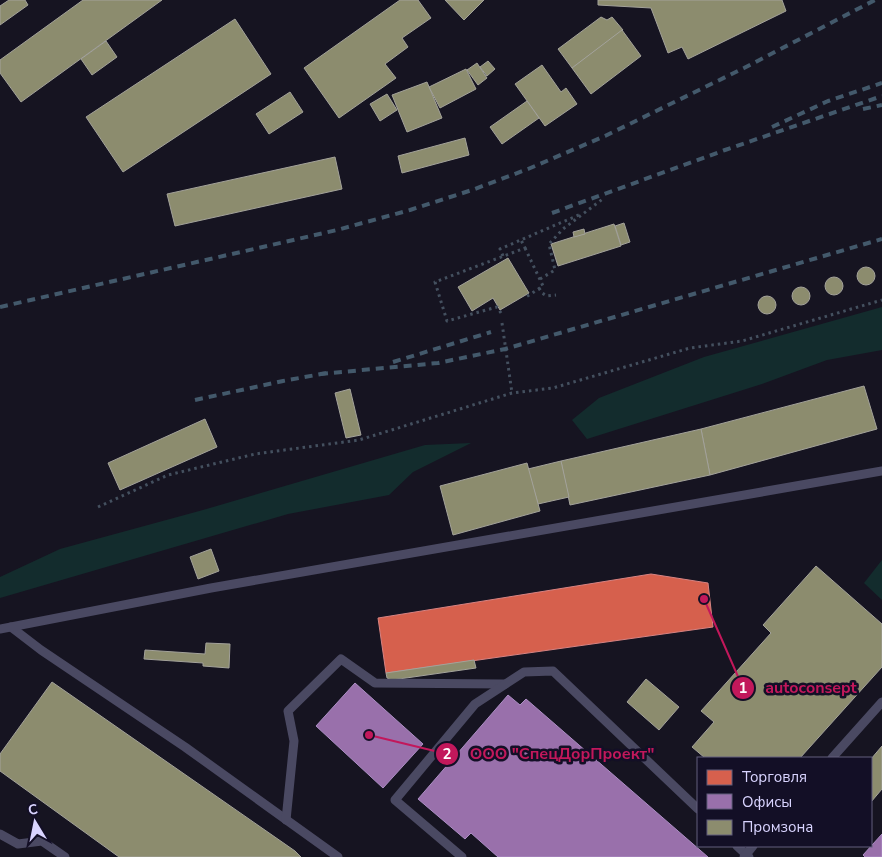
<svg xmlns="http://www.w3.org/2000/svg" width="882" height="857" viewBox="0 0 882 857" font-family="'Nunito Sans',sans-serif">
<style>
.green{fill:#132c2d}
.shops{fill:#d6604d;stroke:#d78382}
.offices{fill:#9970ab;stroke:#ac8ec4}
.industry{fill:#8c8c6e;stroke:#a3a29a}
.lines{fill:none;stroke-linecap:round;stroke-linejoin:round}
.path{stroke:#44505f;stroke-width:3;stroke-dasharray:2.5 4;stroke-linecap:butt}
.service{stroke:#4a4962;stroke-width:9}
.rail{stroke:#43596b;stroke-width:4;stroke-dasharray:8 6;stroke-linecap:butt}
.leader{fill:none;stroke:#c2185b;stroke-width:2}
.callout-dot{fill:#c2185b;stroke:#130f26;stroke-width:2}
.mark-label{font-size:15px;text-anchor:middle;font-weight:bold;fill:#fff}
.callout-label{font-size:16px;text-anchor:middle;font-weight:bold;fill:#c2185b;stroke:#130f26;stroke-width:5;stroke-linejoin:round;paint-order:stroke}
</style>
<rect width="100%" height="100%" fill="#161421"/>
<g class="green">
<polygon points="882,307 882,350 827,360 762,384 587,439 572,420 599,398 704,357"/>
<polygon points="471,443 413,472 389,495 288,514 0,598 0,577 60,549 203,510 425,445"/>
<polygon points="882,560 882,600 864,583"/>
</g>
<polygon class="shops" points="651,574 708,583 713,627 386,673 378,618"/>
<g class="offices">
<polygon points="355,683 423,744 383,788 316,726"/>
<polygon points="508,695 520,705 526,699 708,857 498,857 471,833 465,839 418,799"/>
<polygon points="882,834 882,857 865,857 863,855"/>
</g>
<g class="industry">
<polygon points="9,0 25,0 28,5 0,25 0,6"/>
<polygon points="83,0 162,0 21,102 0,73 0,60"/>
<polygon points="400,0 418,0 431,18 402,38 408,47 385,64 396,78 339,118 304,68"/>
<polygon points="445,0 484,0 464,20"/>
<polygon points="598,0 782,0 786,11 688,59 682,47 668,53 651,8 598,5"/>
<polygon points="601,17 607,20 612,17 623,30 572,68 558,49"/>
<polygon points="235,19 271,74 123,172 86,117"/>
<polygon points="622,30 641,56 591,94 572,68"/>
<polygon points="106,41 117,57 92,75 81,59"/>
<polygon points="488,61 495,69 487,76 480,67"/>
<polygon points="477,63 487,78 478,85 467,70"/>
<polygon points="542,65 561,92 566,88 577,104 545,126 515,84"/>
<polygon points="466,69 476,89 440,108 429,87"/>
<polygon points="427,82 442,118 407,132 392,95"/>
<polygon points="290,92 303,112 269,134 256,114"/>
<polygon points="387,94 397,110 380,121 370,104"/>
<polygon points="527,101 539,118 502,144 490,127"/>
<polygon points="465,138 469,155 402,173 398,156"/>
<polygon points="335,157 342,189 175,226 167,194"/>
<polygon points="624,223 630,242 621,245 615,226"/>
<polygon points="614,224 621,246 558,266 551,244"/>
<polygon points="584,229 585,234 574,237 573,232"/>
<polygon points="508,258 529,293 500,310 493,298 472,311 458,287"/>
<circle cx="866" cy="276" r="9"/>
<circle cx="834" cy="286" r="9"/>
<circle cx="801" cy="296" r="9"/>
<circle cx="767" cy="305" r="9"/>
<polygon points="864,386 877,429 710,475 701,429"/>
<polygon points="350,389 361,435 346,438 335,393"/>
<polygon points="205,419 217,447 120,490 108,463"/>
<polygon points="701,429 710,475 570,505 561,461"/>
<polygon points="561,461 569,497 538,504 528,469"/>
<polygon points="527,463 540,511 453,535 440,486"/>
<polygon points="211,549 219,571 198,579 190,557"/>
<polygon points="816,566 882,624 882,667 800,758 705,758 692,747 714,722 701,711 771,633 763,625"/>
<polygon points="206,643 230,644 229,668 203,666 203,663 144,659 145,650 205,654"/>
<polygon points="474,660 476,668 392,680 387,678 386,673"/>
<polygon points="646,679 679,707 659,730 627,702"/>
<polygon points="52,682 295,851 301,857 119,857 0,771 0,754"/>
<polygon points="882,746 882,789 871,802 871,759"/>
</g>
<g class="lines">
<g class="path">
<polyline points="525,248 543,286 526,297"/>
<polyline points="503,256 500,249 581,214"/>
<polyline points="540,279 555,270 549,244 563,229 604,198"/>
<polyline points="539,288 542,293 547,296 556,295"/>
<polyline points="501,313 497,307 447,321 435,282 525,248 521,240"/>
<polyline points="502,323 512,393"/>
<polyline points="98,507 168,475 255,454 359,440 512,393 553,388 690,348 742,341 882,300"/>
</g>
<g class="service">
<polyline points="11,627 41,650 185,747 338,857"/>
<polyline points="0,629 211,588 882,471"/>
<polyline points="832,758 882,702"/>
<polyline points="286,820 294,741 288,711 341,659 375,683 505,684"/>
<polyline points="0,834 18,844 42,841 65,857"/>
<polyline points="737,846 749,857"/>
<polyline points="462,857 395,800 475,704 524,672 553,671 698,809"/>
<polyline points="744,857 753,846"/>
</g>
<g class="rail">
<polyline points="863,109 882,105"/>
<polyline points="772,127 828,101 882,83"/>
<polyline points="552,213 725,150 882,96"/>
<polyline points="0,307 337,230 410,210 472,190 528,169 605,136 744,68 875,0"/>
<polyline points="393,362 491,332"/>
<polyline points="320,374 438,363 505,349 882,239"/>
<polyline points="195,400 283,381 327,373"/>
</g>
</g>
<path class="leader" d="M704 599L743 688M369 735L447 754"/>
<g class="callout-dot">
<circle cx="704" cy="599" r="5"/>
<circle cx="369" cy="735" r="5"/>
<circle cx="743" cy="688" r="12"/>
<circle cx="447" cy="754" r="12"/>
</g>
<g class="mark-label">
<text x="743" y="693">1</text>
<text x="447" y="759">2</text>
</g>
<g class="callout-label">
<text x="811" y="693">autoconsept</text>
<text x="562" y="759">ООО "СпецДорПроект"</text>
</g>
<rect x="697" y="757" width="175" height="90" fill="#130f26" stroke="#625e7d"/>
<rect x="707" y="770" width="25" height="15" fill="#d6604d" stroke="#625e7d"/>
<text x="742" y="782" font-size="15" fill="#d9d4ff">Торговля</text>
<rect x="707" y="794" width="25" height="15" fill="#9970ab" stroke="#625e7d"/>
<text x="742" y="807" font-size="15" fill="#d9d4ff">Офисы</text>
<rect x="707" y="820" width="25" height="15" fill="#8c8c6e" stroke="#625e7d"/>
<text x="742" y="832" font-size="15" fill="#d9d4ff">Промзона</text>
<g transform="translate(35 822) rotate(350)" stroke="#130f26" stroke-width="4" paint-order="stroke">
<path d="M0-4L9 19L0 12L-9 19Z" fill="#d9d4ff"/>
<text y="-8" font-size="14" font-weight="bold" text-anchor="middle" fill="#d9d4ff">С</text>
</g>
</svg>
